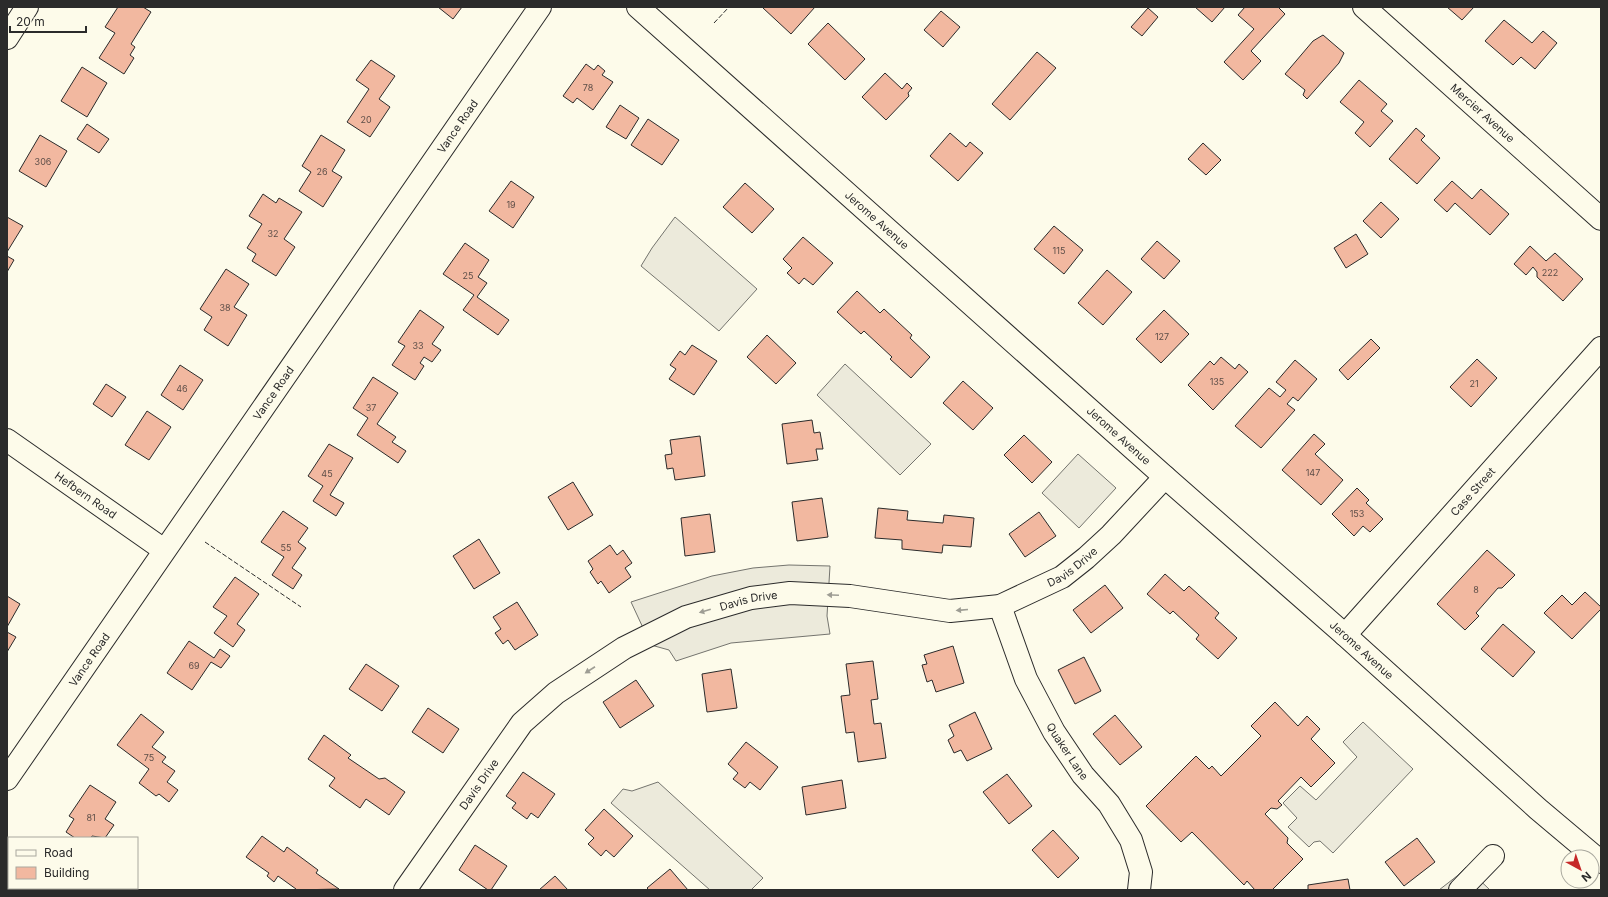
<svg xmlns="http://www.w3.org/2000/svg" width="1608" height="897" viewBox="0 0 1608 897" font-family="Inter,sans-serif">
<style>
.parking{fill:#eceadb;stroke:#74746e}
.building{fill:#f2b8a0;stroke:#2b2b2b}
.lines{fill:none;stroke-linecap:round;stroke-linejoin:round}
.minor-casing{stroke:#2b2b2b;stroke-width:24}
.secondary-casing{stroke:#2b2b2b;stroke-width:24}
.minor{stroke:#fdfbea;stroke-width:22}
.secondary{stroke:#fdfbea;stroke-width:22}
.fence{stroke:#2b2b2b;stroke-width:1;stroke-dasharray:5 2;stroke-linecap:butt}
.oneway{fill:#9e9d94}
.labels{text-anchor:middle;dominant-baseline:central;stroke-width:3;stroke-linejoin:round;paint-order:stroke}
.number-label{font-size:9px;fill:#5d4e48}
.street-label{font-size:11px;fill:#2b2b2b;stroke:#fdfbea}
</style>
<rect width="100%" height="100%" fill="#fdfbea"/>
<g class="parking">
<polygon points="675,217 757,289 719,331 641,266 652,248"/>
<polygon points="845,364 931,444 900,475 817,395"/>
<polygon points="1078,454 1116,488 1079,528 1042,493"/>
<polygon points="789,565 830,566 827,616 830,634 731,643 676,661 669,650 651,645 631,602 712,576 753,568"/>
<polygon points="1363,722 1413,769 1333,853 1320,841 1314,842 1309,847 1288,827 1297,818 1283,803 1300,786 1316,800 1357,757 1343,742"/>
<polygon points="658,782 763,878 751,890 710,890 611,803 623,789 632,791"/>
<polygon points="1466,867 1490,890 1439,890 1457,876"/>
</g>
<g class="building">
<polygon points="118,7 143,7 151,12 131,44 135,47 130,55 134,58 124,74 99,58 115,33 105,27"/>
<polygon points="438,7 462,7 453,19"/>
<polygon points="764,7 815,7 791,34 763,8"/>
<polygon points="1195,7 1225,7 1212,22"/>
<polygon points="1245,7 1278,7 1285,14 1251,51 1261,61 1243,80 1224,62 1254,29 1238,15"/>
<polygon points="1447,7 1474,7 1462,20"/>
<polygon points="1148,8 1158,17 1142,36 1131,27"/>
<polygon points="941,11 960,27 943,47 924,30"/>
<polygon points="1504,20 1532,43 1543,31 1557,43 1535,69 1521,57 1513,65 1485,41"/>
<polygon points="828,23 865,59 845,80 808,44"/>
<polygon points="1323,35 1344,53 1339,63 1307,99 1303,95 1305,90 1285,74 1313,41"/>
<polygon points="1037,52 1056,68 1010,120 992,104"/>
<polygon points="371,60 395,76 379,99 390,107 370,137 347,122 369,89 356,80"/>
<polygon points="586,64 594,70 598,65 605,71 602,75 613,82 593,110 577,98 573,103 563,96"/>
<polygon points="82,67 107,83 87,117 61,101"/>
<polygon points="885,73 902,89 907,83 912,88 908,93 909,96 886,120 862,97"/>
<polygon points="1359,80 1387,104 1381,111 1393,121 1370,147 1355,133 1364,122 1340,102"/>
<polygon points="620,105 639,118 626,139 606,127"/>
<polygon points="648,119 679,140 662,165 631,145"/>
<polygon points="87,124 109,139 99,153 77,139"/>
<polygon points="1416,128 1425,136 1421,140 1440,158 1417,184 1389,159"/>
<polygon points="950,133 966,147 970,142 983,153 958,181 930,156"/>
<polygon points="40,135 67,151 46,187 19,171"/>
<polygon points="321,135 345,150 332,171 342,177 323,207 299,191 311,172 302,166"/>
<polygon points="1203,143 1221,160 1206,175 1188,159"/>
<polygon points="511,181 534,197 513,228 489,211"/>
<polygon points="1452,181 1472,199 1481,189 1509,214 1490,235 1455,203 1447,212 1434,200"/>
<polygon points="745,183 774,209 752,233 723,207"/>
<polygon points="263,194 276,203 279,198 302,212 284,239 295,247 276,276 252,261 256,254 247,248 262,224 249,216"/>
<polygon points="1381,202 1399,219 1381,238 1363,221"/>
<polygon points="7,217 23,226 7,252"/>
<polygon points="1054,226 1083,250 1064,274 1034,249"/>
<polygon points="1356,234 1368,254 1346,268 1334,248"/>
<polygon points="803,237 833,263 813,285 804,278 799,284 787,273 792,268 783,259"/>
<polygon points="1157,241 1180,261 1164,279 1141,259"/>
<polygon points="465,243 489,260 478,277 487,283 477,297 509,320 498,335 463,310 474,295 443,274"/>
<polygon points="1530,246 1546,261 1555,253 1583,279 1563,301 1537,277 1537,272 1533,267 1526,275 1514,264"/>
<polygon points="7,256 14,260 7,272"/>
<polygon points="226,269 249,284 234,307 247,315 228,346 204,330 212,317 200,309"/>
<polygon points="1107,270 1132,292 1103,325 1078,303"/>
<polygon points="857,291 880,313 884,309 912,335 910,338 930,357 911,378 890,359 892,357 864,331 861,334 837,312"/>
<polygon points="420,310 444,327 432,344 441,350 432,362 424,357 420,363 424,366 415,380 392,365 405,346 398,342"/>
<polygon points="1164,310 1189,334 1161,363 1136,339"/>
<polygon points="767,335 796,363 776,384 747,357"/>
<polygon points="1371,339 1380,348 1348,380 1339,370"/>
<polygon points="692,345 717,361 694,395 669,379 676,369 670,365 680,351 685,355"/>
<polygon points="1221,357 1235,369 1239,364 1248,372 1213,410 1188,385 1210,361 1214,365"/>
<polygon points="1477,359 1497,378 1471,407 1450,387"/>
<polygon points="1295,360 1317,379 1298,401 1293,397 1287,404 1295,410 1261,448 1235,426 1269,388 1280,397 1286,390 1276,382"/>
<polygon points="180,365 203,380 183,410 161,395"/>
<polygon points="373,377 398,393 377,424 396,437 392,442 406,451 398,463 357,435 368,418 353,408"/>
<polygon points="963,381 993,408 973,430 943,403"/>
<polygon points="106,384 126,397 112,417 93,404"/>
<polygon points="147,411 171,427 149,460 125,445"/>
<polygon points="812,420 814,433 820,432 823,449 816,449 818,460 787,464 782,424"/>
<polygon points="1314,434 1325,444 1315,454 1343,480 1321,505 1282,470"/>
<polygon points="1024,435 1052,462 1032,483 1004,455"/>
<polygon points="700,436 705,476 675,480 673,468 667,469 665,455 672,454 670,440"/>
<polygon points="329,444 353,458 330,495 344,503 336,516 313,501 323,486 308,476"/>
<polygon points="573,482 593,515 568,530 548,497"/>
<polygon points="1357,488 1369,500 1366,503 1383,519 1370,532 1363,526 1354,536 1332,514"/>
<polygon points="822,498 828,537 797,541 792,502"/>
<polygon points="878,508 908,511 907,520 943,523 944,515 974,518 971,547 943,545 942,553 902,549 902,540 875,538"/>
<polygon points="283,511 308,528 298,542 306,548 292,568 302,575 293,589 272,575 284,557 261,542"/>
<polygon points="1039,512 1056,536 1025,557 1009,534"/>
<polygon points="710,514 715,552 685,556 681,518"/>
<polygon points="479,539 500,573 474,589 453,556"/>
<polygon points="610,545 617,555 623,550 632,563 625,568 631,577 609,593 601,581 598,584 590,572 593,569 588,561"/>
<polygon points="1487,550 1515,575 1502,588 1498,588 1476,613 1479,616 1465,630 1437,604"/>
<polygon points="1165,574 1184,591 1189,586 1219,613 1215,618 1237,638 1218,659 1196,639 1199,635 1173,611 1170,614 1147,594"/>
<polygon points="235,577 259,594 237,624 245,630 233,647 214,633 227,616 213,607"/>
<polygon points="1105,585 1123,608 1091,633 1073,610"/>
<polygon points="1585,592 1601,607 1601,609 1572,639 1544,613 1562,595 1572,605"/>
<polygon points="7,596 20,604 7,627"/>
<polygon points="517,602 538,635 515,650 508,640 503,644 495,633 501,629 493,617"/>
<polygon points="1503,624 1535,652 1513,677 1481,649"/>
<polygon points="7,632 16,637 7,652"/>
<polygon points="189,641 214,658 220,649 230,656 221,668 211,662 192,690 167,673"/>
<polygon points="953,646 964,683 936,692 932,680 927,682 922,665 927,664 924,655"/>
<polygon points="1084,657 1101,691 1075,704 1058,670"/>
<polygon points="873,661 878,699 871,700 874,724 881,723 886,758 858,762 854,732 846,733 841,696 850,695 846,664"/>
<polygon points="366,664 399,686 382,711 349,689"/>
<polygon points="731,669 737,708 707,712 702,674"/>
<polygon points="636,680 654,706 620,728 603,702"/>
<polygon points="1275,702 1298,726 1307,716 1320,729 1311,739 1335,763 1311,787 1301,777 1278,801 1282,805 1277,809 1271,808 1265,814 1288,838 1287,843 1303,859 1272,890 1255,890 1247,881 1244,885 1192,832 1181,842 1146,806 1196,756 1209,769 1212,766 1221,776 1261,736 1251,726"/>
<polygon points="428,708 459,729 443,753 412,732"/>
<polygon points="975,712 992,749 967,761 961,750 954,753 948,740 954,736 949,725"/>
<polygon points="141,714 164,732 152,747 166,757 162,762 175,771 167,782 178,790 169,802 159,794 156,796 139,783 149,769 117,745"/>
<polygon points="1115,715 1142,747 1120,765 1093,734"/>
<polygon points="324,735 351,755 348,758 379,779 385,778 405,792 389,815 366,799 360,808 329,786 335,778 308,759"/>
<polygon points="746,742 778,767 760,790 750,782 745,788 733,779 738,773 728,764"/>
<polygon points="523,772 555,794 538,818 531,813 527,819 512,808 516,803 506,796"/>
<polygon points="1007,774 1032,806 1009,824 983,792"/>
<polygon points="842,780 846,808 806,815 802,787"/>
<polygon points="90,785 116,802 105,819 114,825 105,838 92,836 91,838 75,838 66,832 74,819 69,816"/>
<polygon points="604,809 633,836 614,857 606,850 601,856 588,844 594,838 585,830"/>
<polygon points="1053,830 1079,858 1058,878 1032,850"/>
<polygon points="262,836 284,852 287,847 318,870 316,873 339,889 295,890 296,889 278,876 274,882 267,876 269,873 246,857"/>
<polygon points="1417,838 1435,862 1404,886 1385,862"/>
<polygon points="475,845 507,866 491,890 488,890 459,870"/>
<polygon points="670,869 688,890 649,890 647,888"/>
<polygon points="555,876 568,890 539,890"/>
<polygon points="1348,879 1350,890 1308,890 1308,885"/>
<polygon points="22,888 68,888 67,890 24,890"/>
</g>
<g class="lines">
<g class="minor-casing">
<g id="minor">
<path id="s1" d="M1364,7L1601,219"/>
<polyline points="7,38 27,7"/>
<path id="s2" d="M7,440L164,550"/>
<path id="s3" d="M1000,606L1026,679L1054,732L1083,775L1109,804L1131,840L1141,872L1139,890"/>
<path id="s4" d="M1345,635L1601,348"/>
<path id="s5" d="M7,779L540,7"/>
<path id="s6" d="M405,890L522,723L556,693L624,648L686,617L751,598L790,593L850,596L950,611L1000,606L1062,577L1086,558L1111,535L1165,477"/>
<polyline points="1460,890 1493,856"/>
</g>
</g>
<g class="secondary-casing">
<g id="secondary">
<path id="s7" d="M638,7L1165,477L1345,635L1538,809L1601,862"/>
</g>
</g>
<use href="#minor" class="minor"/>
<use href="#secondary" class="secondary"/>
<g class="fence">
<polyline points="714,23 729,7"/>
<polyline points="205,542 301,607"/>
</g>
</g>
<defs><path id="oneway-solid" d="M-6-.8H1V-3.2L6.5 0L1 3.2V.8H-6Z"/></defs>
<g class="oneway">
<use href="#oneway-solid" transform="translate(833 595) rotate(-178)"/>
<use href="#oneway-solid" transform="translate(962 610) rotate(175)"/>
<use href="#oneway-solid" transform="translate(705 611) rotate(164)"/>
<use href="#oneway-solid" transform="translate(590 670) rotate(147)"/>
</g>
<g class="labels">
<g class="number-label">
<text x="588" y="87">78</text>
<text x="366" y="119">20</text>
<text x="43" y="161">306</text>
<text x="322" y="171">26</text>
<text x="511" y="204">19</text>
<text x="273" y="233">32</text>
<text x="1059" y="250">115</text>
<text x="1550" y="272">222</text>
<text x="468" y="275">25</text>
<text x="225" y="307">38</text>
<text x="1162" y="336">127</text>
<text x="418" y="345">33</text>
<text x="1217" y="381">135</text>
<text x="1474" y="383">21</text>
<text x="182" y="388">46</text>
<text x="371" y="407">37</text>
<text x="1313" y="472">147</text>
<text x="327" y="473">45</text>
<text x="1357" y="513">153</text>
<text x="286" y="547">55</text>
<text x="1476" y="589">8</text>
<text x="194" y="665">69</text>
<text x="149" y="757">75</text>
<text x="91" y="817">81</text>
</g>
<g class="street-label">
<text stroke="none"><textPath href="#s1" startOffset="159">Mercier Avenue</textPath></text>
<text stroke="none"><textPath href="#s5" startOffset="793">Vance Road</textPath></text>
<text stroke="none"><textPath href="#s7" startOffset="320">Jerome Avenue</textPath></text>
<text stroke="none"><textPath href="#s5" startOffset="469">Vance Road</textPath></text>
<text stroke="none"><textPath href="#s7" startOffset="644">Jerome Avenue</textPath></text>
<text stroke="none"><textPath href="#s4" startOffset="192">Case Street</textPath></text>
<text stroke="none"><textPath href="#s2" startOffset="96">Hefbern Road</textPath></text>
<text stroke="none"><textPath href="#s6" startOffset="801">Davis Drive</textPath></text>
<text stroke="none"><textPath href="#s6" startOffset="465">Davis Drive</textPath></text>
<text stroke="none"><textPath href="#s7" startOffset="968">Jerome Avenue</textPath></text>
<text stroke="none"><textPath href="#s5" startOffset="145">Vance Road</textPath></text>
<text stroke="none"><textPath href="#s3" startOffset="161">Quaker Lane</textPath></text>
<text stroke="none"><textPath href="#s6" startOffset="129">Davis Drive</textPath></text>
</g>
</g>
<rect width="1608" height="897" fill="none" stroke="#2b2b2b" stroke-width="16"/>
<rect x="8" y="837" width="130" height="52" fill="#fdfbea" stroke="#a9a89e"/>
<rect x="16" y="850" width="20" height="6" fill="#fdfbea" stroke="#a9a89e"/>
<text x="44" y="857" font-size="12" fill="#2b2b2b">Road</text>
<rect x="16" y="867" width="20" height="12" fill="#f2b8a0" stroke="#a9a89e"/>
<text x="44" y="877" font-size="12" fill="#2b2b2b">Building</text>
<g transform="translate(1580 869) rotate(140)"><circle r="19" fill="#fdfbea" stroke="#a9a89e"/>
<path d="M0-3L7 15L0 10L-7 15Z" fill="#c62828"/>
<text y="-6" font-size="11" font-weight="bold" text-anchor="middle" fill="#2b2b2b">N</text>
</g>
<path d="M10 26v6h76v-6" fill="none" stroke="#2b2b2b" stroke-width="2"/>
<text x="16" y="26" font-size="12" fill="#2b2b2b" stroke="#fdfbea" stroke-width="3" paint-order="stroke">20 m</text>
</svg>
